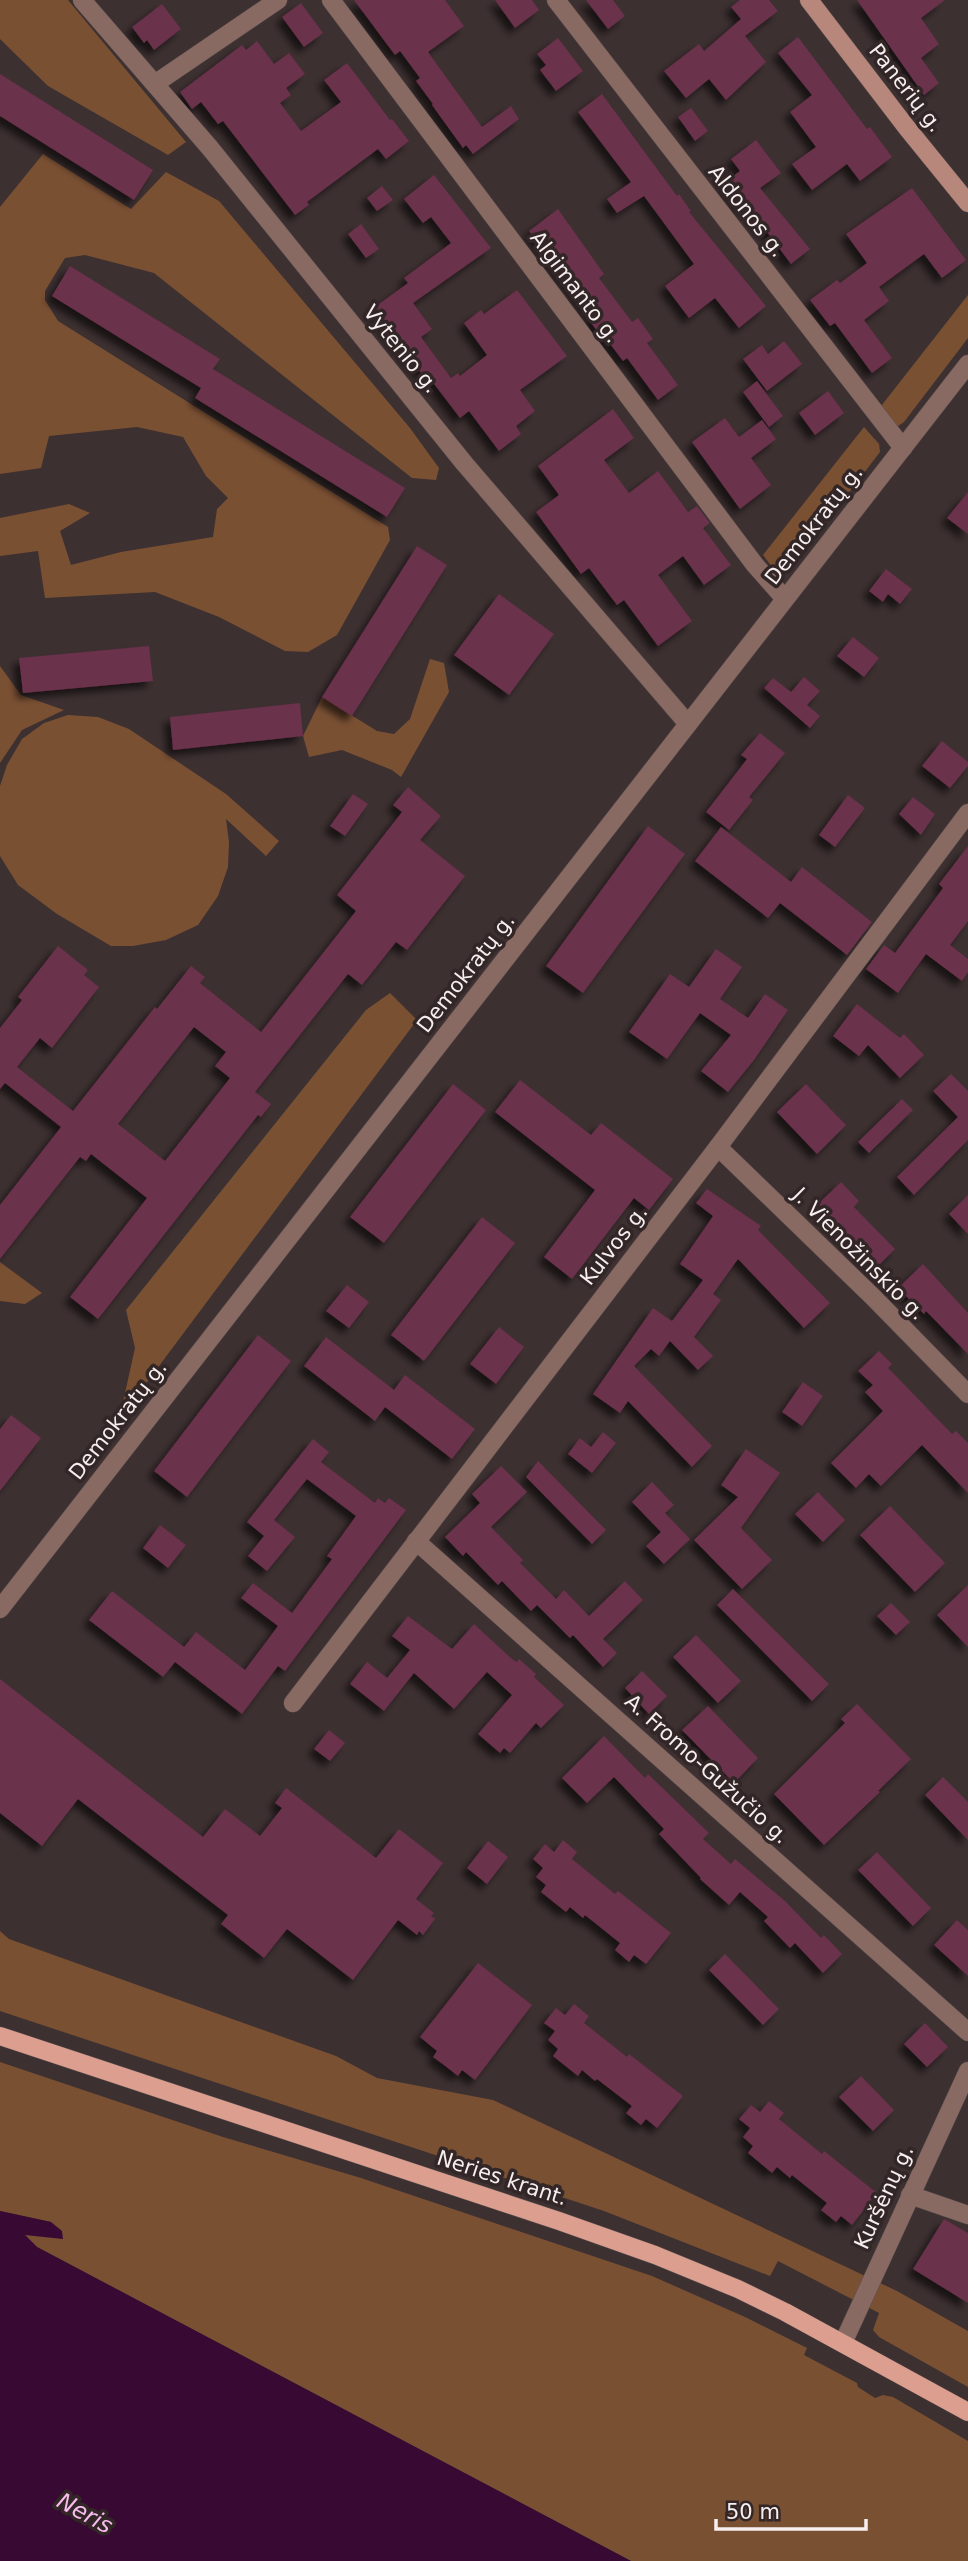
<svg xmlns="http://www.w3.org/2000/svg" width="968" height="2561" viewBox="0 0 968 2561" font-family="'DejaVu Sans',sans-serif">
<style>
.green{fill:#7a5033}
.water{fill:#380a33}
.building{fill:#6b304b;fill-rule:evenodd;filter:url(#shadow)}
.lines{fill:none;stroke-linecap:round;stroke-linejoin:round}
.street-casing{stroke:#5b4e4f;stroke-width:19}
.secondary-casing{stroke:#5b4e4f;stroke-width:19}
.primary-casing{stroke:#5b4e4f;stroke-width:19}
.street{stroke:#886a62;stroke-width:18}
.secondary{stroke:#b7877b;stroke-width:18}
.primary{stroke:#db9e8f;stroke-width:18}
.labels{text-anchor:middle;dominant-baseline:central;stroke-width:7;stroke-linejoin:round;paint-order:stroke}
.street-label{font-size:21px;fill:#f7eeef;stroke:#332627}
.water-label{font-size:23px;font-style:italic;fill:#f8bbed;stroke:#332627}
</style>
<defs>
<filter id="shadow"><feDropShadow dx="-6" dy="6" stdDeviation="3.5" flood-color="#0009"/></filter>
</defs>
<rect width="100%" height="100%" fill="#3d3031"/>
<g class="green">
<polygon points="0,0 68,0 186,142 168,155 48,86 0,39"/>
<polygon points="43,154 131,209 166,172 219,201 410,428 439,468 436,480 412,478 154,273 85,255 65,258 45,291 45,300 58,321 388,527 390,540 337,635 308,652 285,651 219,617 155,592 45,598 38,551 0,556 0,518 69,504 90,513 60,531 71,565 121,552 213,537 217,509 228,498 206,476 183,437 137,427 49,436 41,468 0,474 0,207"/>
<polygon points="968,295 968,338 904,422 898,426 890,423 878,410"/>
<polygon points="864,427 879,444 880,452 793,565 785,572 773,568 763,555"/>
<polygon points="430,659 444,663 449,692 401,777 392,770 342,750 309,757 303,736 322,697 377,731 394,734 410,719"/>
<polygon points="0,666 21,695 64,710 22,730 0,763"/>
<polygon points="68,715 98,717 129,729 226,794 279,841 266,856 226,819 229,842 228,867 218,896 198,925 166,940 133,946 111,946 57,914 18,885 0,856 0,786 7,765 22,739 44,723"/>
<polygon points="390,993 417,1020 124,1413 123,1402 135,1348 126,1310 366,1010"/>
<polygon points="0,1262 42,1293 25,1304 0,1301"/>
<polygon points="0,1931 9,1939 336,2056 377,2078 493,2100 897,2291 968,2331 968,2387 879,2337 873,2330 879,2313 778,2261 770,2276 604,2211 0,2011"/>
<polygon points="0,2062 223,2137 361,2178 652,2276 745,2317 807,2348 804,2355 857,2383 858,2387 875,2398 883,2395 893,2397 968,2441 968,2561 631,2561 37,2247 24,2234 51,2222 0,2211"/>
</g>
<polygon class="water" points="0,2211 51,2222 62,2231 63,2239 25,2235 37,2247 631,2561 0,2561"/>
<g class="building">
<polygon points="354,0 445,0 464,26 428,52 482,127 511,106 519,119 473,154 466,145 463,148 432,105 433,104 416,81 420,78 400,51 395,55"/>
<polygon points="495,0 532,0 539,10 515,28"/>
<polygon points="586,0 613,0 625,16 608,29"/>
<polygon points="740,0 769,0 778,11 745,36 766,62 726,100 709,79 686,98 664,71 699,44 704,51 741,19 731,7"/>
<polygon points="857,0 945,0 921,18 939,44 921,58 939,83 924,95"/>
<polygon points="301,3 323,33 304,47 282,17"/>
<polygon points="162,4 181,29 154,50 147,40 144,43 132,27"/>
<polygon points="798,37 867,129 870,127 892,157 860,181 847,164 812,190 792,164 816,147 790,112 812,95 778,53"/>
<polygon points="558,38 583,71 556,91 540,70 546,65 537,54"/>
<polygon points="257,41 274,64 289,53 305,74 286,88 291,95 280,103 301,131 341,102 324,80 347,63 390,120 392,119 409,141 386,159 378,149 307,202 309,205 295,215 223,121 218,124 201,102 192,109 180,92 242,45 246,50"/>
<polygon points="0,74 153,170 134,200 0,116"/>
<polygon points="602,94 677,196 679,194 691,211 689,212 766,306 739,328 715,298 689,318 665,286 694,264 644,196 617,213 607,199 631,182 578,112"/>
<polygon points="691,108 708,131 695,141 678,117"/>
<polygon points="756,140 781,173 760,188 810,249 791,264 749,208 745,210 724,183 740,171 731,159"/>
<polygon points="434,175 491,248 413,303 432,329 421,337 451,378 458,373 460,376 487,355 464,323 481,310 484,314 517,290 567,356 520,390 535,411 516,426 521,434 499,451 469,411 460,418 425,372 422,374 403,351 372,309 408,283 404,278 451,243 431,217 423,223 404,199"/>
<polygon points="382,186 393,200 377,211 367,198"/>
<polygon points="912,188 966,260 942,278 924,254 879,287 889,301 864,320 892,358 872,373 835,323 830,326 810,300 837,280 840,283 867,263 846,234"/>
<polygon points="558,209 604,274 599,278 632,322 638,318 653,339 647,343 678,385 658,400 627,358 623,361 605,337 603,339 589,320 594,317 529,231"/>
<polygon points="361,224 379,249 366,258 348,234"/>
<polygon points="70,266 220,359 213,369 405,488 387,517 195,398 201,388 52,296"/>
<polygon points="784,341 802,364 767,391 743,359 762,345 768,354"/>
<polygon points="757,381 783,416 769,427 743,392"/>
<polygon points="828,391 844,413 815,435 799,413"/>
<polygon points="613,409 634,438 604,460 629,493 658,471 688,512 697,506 710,523 703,528 731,565 704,585 683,556 658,575 692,621 658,646 624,600 617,605 589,568 581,574 536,512 559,495 538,466"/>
<polygon points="725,418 739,437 762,420 776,439 751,458 771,485 740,509 692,442"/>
<polygon points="968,492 968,534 947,518"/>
<polygon points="417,546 447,565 352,716 322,697"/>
<polygon points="886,569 912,589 900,604 888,594 883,602 869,591"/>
<polygon points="499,594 554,634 509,695 454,655"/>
<polygon points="853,637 879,658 864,677 837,656"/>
<polygon points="149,646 153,681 23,693 19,658"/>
<polygon points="804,677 820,691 807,705 820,716 810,728 764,688 773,678 791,692"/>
<polygon points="300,703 303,736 173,750 170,717"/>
<polygon points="760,733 785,753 749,797 753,800 729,830 706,812 747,759 741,755"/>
<polygon points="942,741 968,762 968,766 950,788 922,766"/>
<path d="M408,787L441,816L420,840L465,876L407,950L396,942L362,985L348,974L255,1092L271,1104L261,1117L258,1115L98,1319L70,1297L147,1198L91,1154L86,1161L80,1157L0,1259V1205L61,1127L5,1083L0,1089V1028L22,1000L18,997L58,946L88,970L84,975L99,987L52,1048L40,1038L17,1067L73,1111L155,1007L157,1009L191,966L205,977L200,983L261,1032L356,911L337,895L402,812L393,805ZM194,1027L226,1052L215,1066L230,1078L165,1161L118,1124Z"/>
<polygon points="353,794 368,804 345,836 330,826"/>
<polygon points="848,795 865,808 835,847 819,835"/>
<polygon points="913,797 935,814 921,835 899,814"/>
<polygon points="648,826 685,854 583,993 546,966"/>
<polygon points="721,827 791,882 802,867 872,922 847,955 780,903 768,918 695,861"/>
<polygon points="968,846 968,921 950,945 968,959 968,972 962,981 926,954 898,993 866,969 884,945 895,953 943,888 939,884"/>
<polygon points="716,949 742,967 720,999 748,1018 765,994 788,1010 754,1060 728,1092 701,1071 731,1035 700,1013 667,1059 629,1032 670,974 689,987"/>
<polygon points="857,1004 900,1038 904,1034 924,1055 900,1078 868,1045 859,1056 833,1036"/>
<polygon points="951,1074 968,1091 968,1140 914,1195 897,1177 958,1117 933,1091"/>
<polygon points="520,1080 591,1135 601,1123 673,1179 649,1210 634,1198 572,1279 544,1257 595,1190 495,1112"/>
<polygon points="453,1084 486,1110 384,1243 350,1217"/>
<polygon points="806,1084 846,1125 817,1154 777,1112"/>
<polygon points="902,1099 913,1110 869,1153 858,1142"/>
<polygon points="841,1182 859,1201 854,1207 895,1249 876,1268 818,1204"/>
<polygon points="707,1189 761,1226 758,1230 830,1303 804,1328 738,1259 713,1294 721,1300 694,1337 713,1356 698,1370 670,1341 659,1356 651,1349 634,1366 712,1446 692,1467 628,1401 620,1413 593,1394 653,1308 672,1321 703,1280 680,1264 713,1216 696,1203"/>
<polygon points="968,1195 968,1234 949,1214"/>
<polygon points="482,1217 515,1243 424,1361 391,1335"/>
<polygon points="923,1264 968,1313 968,1354 926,1311 924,1314 898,1288"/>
<polygon points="347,1285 369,1302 349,1328 326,1311"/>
<polygon points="499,1327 524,1347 496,1384 470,1364"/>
<polygon points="258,1335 291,1361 187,1497 154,1471"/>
<polygon points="326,1337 394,1390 405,1375 475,1429 452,1459 385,1407 375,1421 304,1366"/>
<polygon points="879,1351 892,1364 888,1368 895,1375 952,1434 956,1431 968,1443 968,1493 922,1445 881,1486 869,1474 856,1488 831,1463 883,1411 865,1392 873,1385 858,1371"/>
<polygon points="803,1382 823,1396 802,1426 782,1412"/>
<polygon points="11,1415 41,1438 0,1491 0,1429"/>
<polygon points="603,1432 616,1443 592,1473 568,1454 580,1438 591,1447"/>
<polygon points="313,1439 329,1452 321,1462 375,1503 378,1498 385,1503 389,1498 406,1510 285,1671 278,1666 242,1714 175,1662 163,1677 89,1620 112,1591 184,1647 196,1632 245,1670 278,1626 241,1598 253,1583 292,1613 332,1559 327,1556 356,1516 307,1479 274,1520 295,1537 267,1571 248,1556 264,1536 247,1522"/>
<polygon points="746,1449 780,1473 741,1528 772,1560 742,1589 694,1540 738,1497 721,1485"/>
<polygon points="538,1461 606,1530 592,1544 526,1477"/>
<polygon points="501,1466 527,1492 491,1527 523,1560 520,1563 556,1599 564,1590 589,1616 625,1581 643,1600 603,1639 617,1653 603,1667 573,1635 570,1638 537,1605 531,1611 502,1581 498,1585 466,1552 463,1556 445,1537 480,1503 472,1494"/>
<polygon points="652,1482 674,1505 665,1513 690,1539 664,1564 646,1546 661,1532 632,1502"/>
<polygon points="818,1492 845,1520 823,1542 795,1514"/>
<polygon points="890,1506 945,1563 915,1592 860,1535"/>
<polygon points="160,1525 186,1545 168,1568 143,1548"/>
<polygon points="968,1585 968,1647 937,1615"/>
<polygon points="733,1589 829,1684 812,1701 717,1605"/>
<polygon points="891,1603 910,1622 896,1635 877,1616"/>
<polygon points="408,1616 452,1649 474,1624 512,1659 517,1662 519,1659 536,1674 534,1677 564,1705 541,1728 536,1723 510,1753 504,1748 500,1753 478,1734 512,1695 487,1672 454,1709 414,1673 384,1711 350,1684 367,1662 387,1678 410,1650 392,1636"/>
<polygon points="696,1635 741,1681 718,1703 673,1657"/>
<polygon points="642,1671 667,1696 649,1714 625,1688"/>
<polygon points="0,1679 203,1837 225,1809 260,1836 282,1808 275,1803 286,1788 376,1858 399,1829 443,1863 416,1899 434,1913 431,1916 435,1919 423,1935 419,1931 417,1935 398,1920 353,1980 287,1929 264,1958 221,1924 228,1915 78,1799 42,1846 0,1813"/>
<polygon points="857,1704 911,1759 878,1791 880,1792 824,1845 774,1794 845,1723 841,1719"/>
<polygon points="708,1706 758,1758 734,1783 682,1730"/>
<polygon points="329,1730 345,1743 330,1761 314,1749"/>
<polygon points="604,1736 645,1778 648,1774 709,1833 703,1839 731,1864 735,1859 785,1901 821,1938 824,1935 842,1954 823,1973 795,1943 790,1948 764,1921 768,1917 740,1892 729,1905 700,1879 701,1878 659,1834 664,1829 614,1777 587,1803 562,1778"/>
<polygon points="943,1777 968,1802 968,1840 925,1795"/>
<polygon points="563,1840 577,1852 572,1859 615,1894 618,1891 671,1933 646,1964 634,1955 629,1962 615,1950 620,1943 585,1915 583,1918 570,1907 566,1912 541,1892 546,1885 536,1877 543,1868 533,1859 545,1844 554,1852"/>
<polygon points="488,1841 508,1857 487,1884 467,1868"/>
<polygon points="877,1852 931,1908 913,1926 858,1870"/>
<polygon points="957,1920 968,1930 968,1976 934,1945"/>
<polygon points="725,1954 779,2009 763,2025 709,1970"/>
<polygon points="478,1963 532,2005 475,2080 462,2070 458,2076 444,2065 433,2057 437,2051 420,2037"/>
<polygon points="574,2004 589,2016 584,2023 627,2057 629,2054 683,2096 657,2128 646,2119 641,2125 626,2113 632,2106 597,2079 595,2081 582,2070 578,2076 553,2056 558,2049 548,2040 555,2031 544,2023 556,2008 565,2015"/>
<polygon points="925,2023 948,2047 927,2067 904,2044"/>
<polygon points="861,2076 894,2110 873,2131 839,2097"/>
<polygon points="769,2101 784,2113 779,2119 822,2154 824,2151 877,2193 852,2225 841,2216 836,2222 821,2210 827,2203 792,2175 790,2178 777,2167 772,2173 748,2153 753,2146 743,2137 750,2128 739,2119 751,2105 760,2112"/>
<polygon points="944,2219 968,2233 968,2303 913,2269"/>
</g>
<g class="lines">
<g class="street-casing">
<g id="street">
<polyline points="82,0 210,148 464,463 688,724"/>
<polyline points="331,0 755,565 785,599"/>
<polyline points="556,0 903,448"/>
<polyline points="156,83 278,0"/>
<polyline points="718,1147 873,1297 968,1394"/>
<polyline points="416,1541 968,2032"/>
<polyline points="0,1609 968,364"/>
<polyline points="293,1703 718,1147 968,813"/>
<polyline points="910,2195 968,2215"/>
<polyline points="843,2343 968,2071"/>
</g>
</g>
<g class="secondary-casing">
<polyline id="secondary" points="809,0 907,128 968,203"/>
</g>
<g class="primary-casing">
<polyline id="primary" points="0,2036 559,2221 655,2255 738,2289 785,2312 968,2412"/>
</g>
<use href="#street" class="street"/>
<use href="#secondary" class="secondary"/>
<use href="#primary" class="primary"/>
</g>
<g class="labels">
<g class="street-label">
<text transform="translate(906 88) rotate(52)">Panerių g.</text>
<text transform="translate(747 211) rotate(52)">Aldonos g.</text>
<text transform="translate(575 287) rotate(53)">Algimanto g.</text>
<text transform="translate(401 349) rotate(51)">Vytenio g.</text>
<text transform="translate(814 525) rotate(-52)">Demokratų g.</text>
<text transform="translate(466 973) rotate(-52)">Demokratų g.</text>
<text transform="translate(614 1245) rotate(-52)">Kulvos g.</text>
<text transform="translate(859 1254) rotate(45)">J. Vienožinskio g.</text>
<text transform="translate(118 1420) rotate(-52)">Demokratų g.</text>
<text transform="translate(707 1769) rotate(42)">A. Fromo-Gužučio g.</text>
<text transform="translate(502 2178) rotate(18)">Neries krant.</text>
<text transform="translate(884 2197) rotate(-65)">Kuršėnų g.</text>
</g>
<g class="water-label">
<text transform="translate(85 2513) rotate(29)">Neris</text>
</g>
</g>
<path d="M716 2519v10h150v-10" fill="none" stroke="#f7eeef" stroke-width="3.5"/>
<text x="726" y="2519" font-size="21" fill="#f7eeef" stroke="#332627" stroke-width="5" paint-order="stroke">50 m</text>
</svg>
